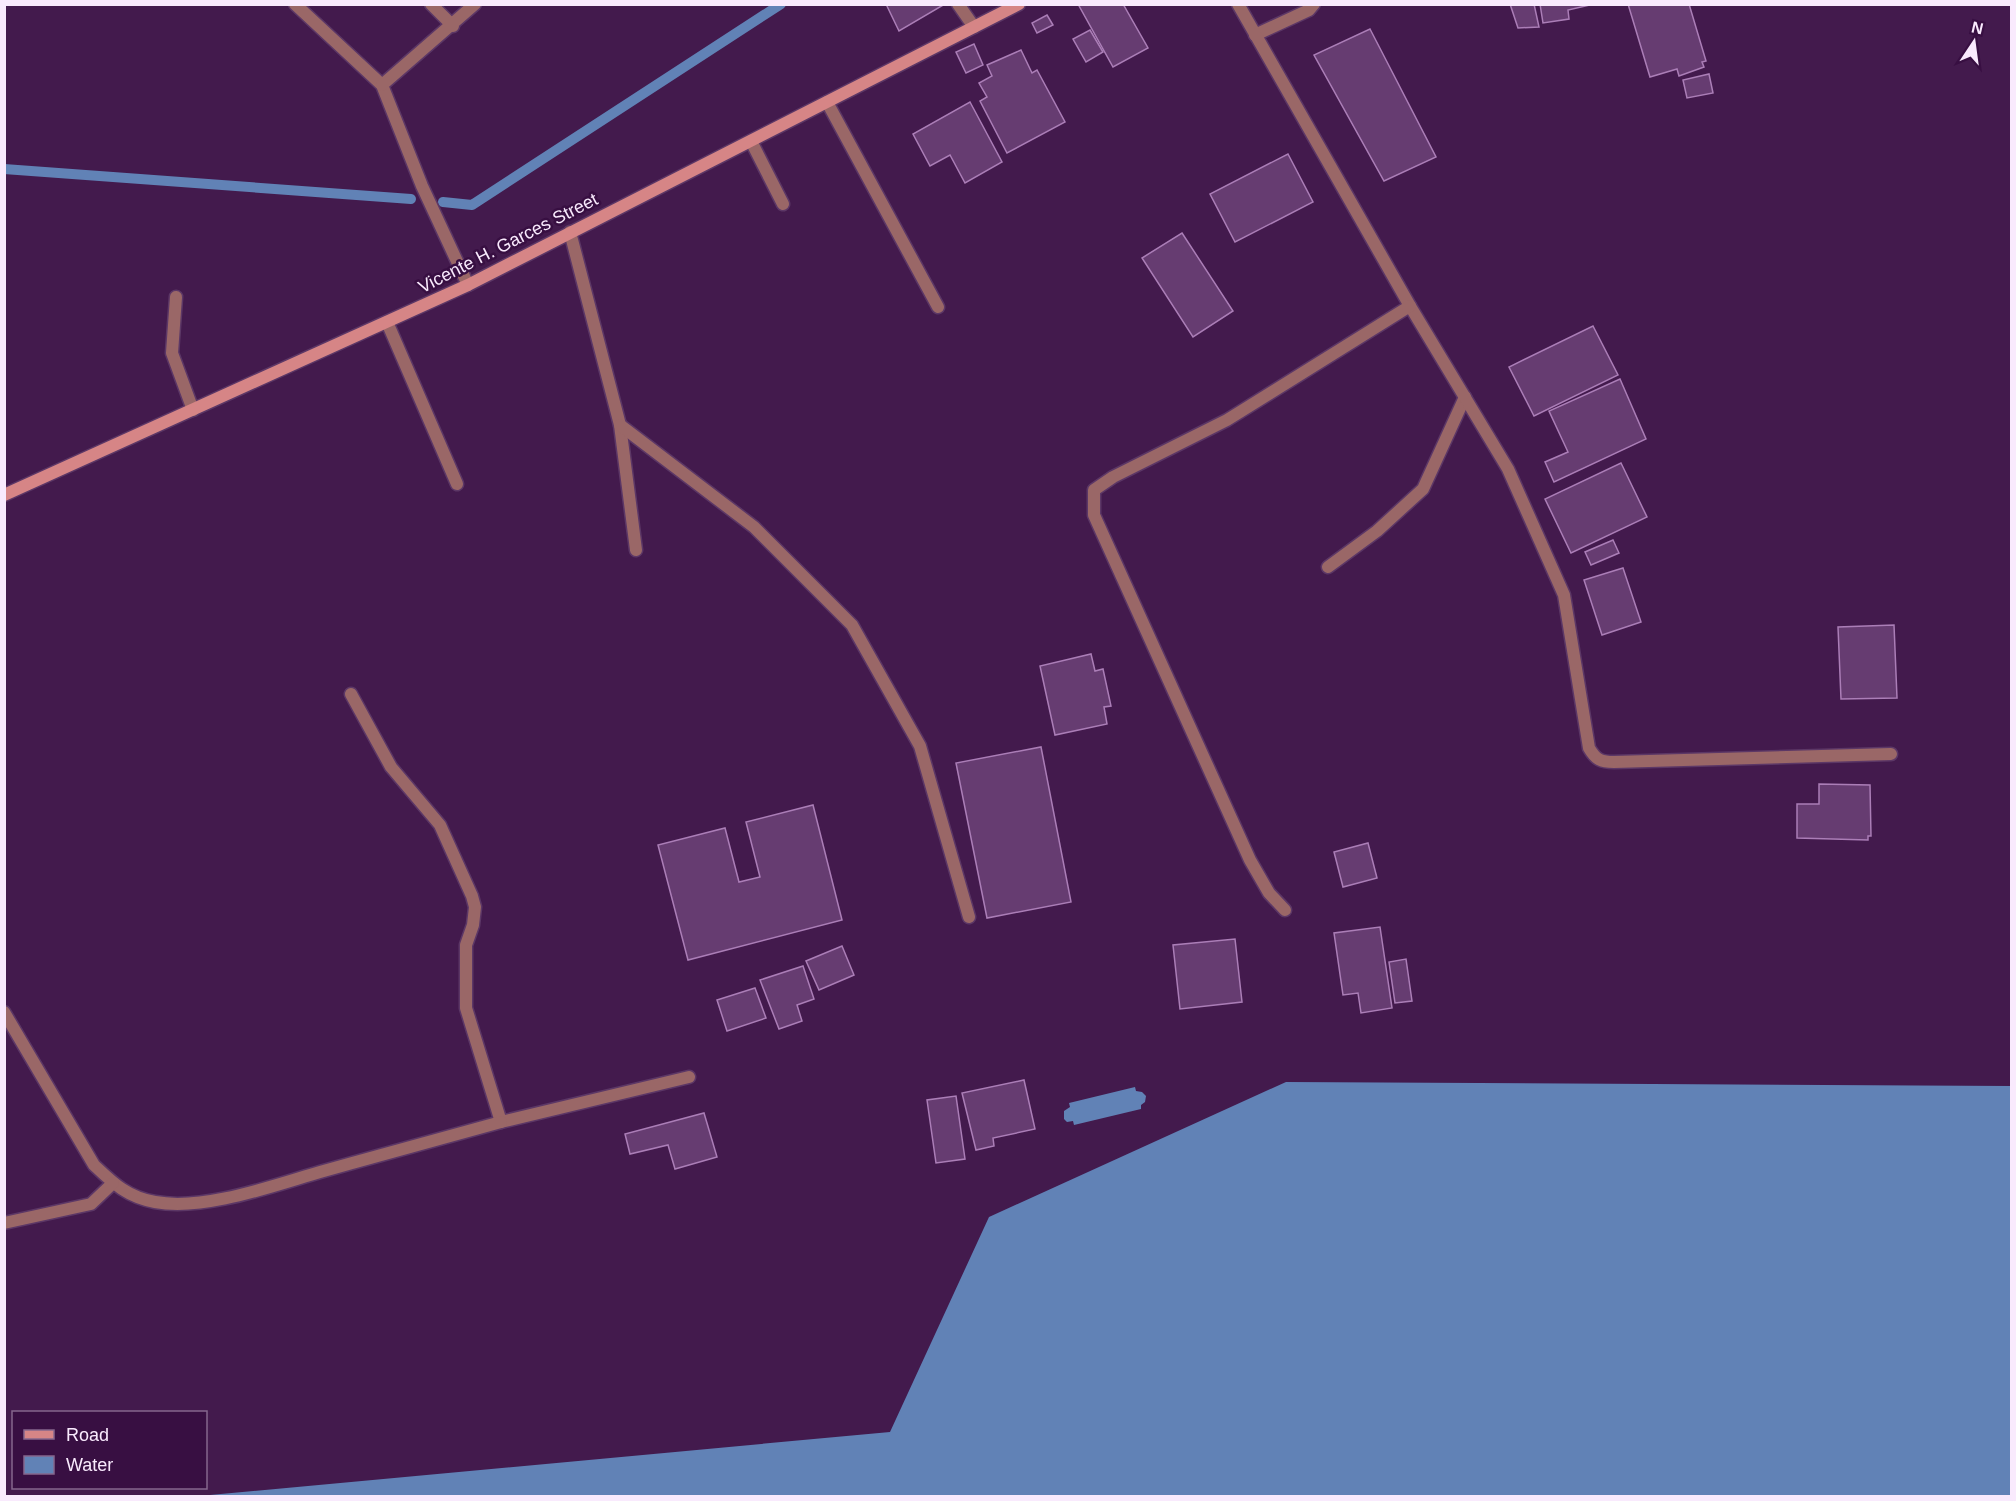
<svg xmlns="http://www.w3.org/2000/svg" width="2016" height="1501" viewBox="0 0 2016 1501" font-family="Arial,sans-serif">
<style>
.water{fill:#6182b6}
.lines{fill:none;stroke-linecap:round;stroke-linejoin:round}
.stream{stroke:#6182b6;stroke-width:10}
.building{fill:#663c71;stroke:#ab7eb7;stroke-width:1.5}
.lane-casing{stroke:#5c3766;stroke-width:15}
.street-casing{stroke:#5c3766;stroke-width:15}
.secondary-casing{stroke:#5c3766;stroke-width:15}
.lane{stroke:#9a6767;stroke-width:12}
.street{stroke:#9a6767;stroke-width:12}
.secondary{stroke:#d68586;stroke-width:12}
.labels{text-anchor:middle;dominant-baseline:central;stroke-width:5;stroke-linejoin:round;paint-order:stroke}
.street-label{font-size:18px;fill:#f9eafd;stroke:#380f42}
</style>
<rect width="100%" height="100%" fill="#431a4d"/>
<g class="water">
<polygon points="1286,1082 2011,1086 2011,1496 199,1496 890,1432 989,1217"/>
<polygon points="1135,1087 1136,1091 1142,1092 1146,1096 1145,1102 1141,1105 1141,1109 1074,1125 1073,1121 1067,1122 1064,1119 1064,1111 1070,1107 1069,1103"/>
</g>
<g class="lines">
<g class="stream">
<polyline points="4,169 411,199"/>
<polyline points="443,202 472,205 781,4"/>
</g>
</g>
<g class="building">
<polygon points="886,4 945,4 899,31"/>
<polygon points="1078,4 1123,4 1148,48 1113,67"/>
<polygon points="1510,4 1534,4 1539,27 1518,28"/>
<polygon points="1540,4 1594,4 1568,10 1569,19 1543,23"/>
<polygon points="1628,4 1689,4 1706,61 1702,62 1704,67 1679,76 1677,69 1650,77"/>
<polygon points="1047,15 1053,25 1037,33 1032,23"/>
<polygon points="1370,29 1436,157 1384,181 1314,55"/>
<polygon points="1090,30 1103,52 1086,62 1073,39"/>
<polygon points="974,44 983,65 966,73 956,52"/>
<polygon points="1021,50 1032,73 1037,70 1065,122 1007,153 980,101 987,97 979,83 992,76 987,65"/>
<polygon points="1709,74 1713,93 1687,98 1683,80"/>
<polygon points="970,102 1002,162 965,183 950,155 930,166 913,134"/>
<polygon points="1288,154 1313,202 1235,242 1210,194"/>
<polygon points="1182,233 1233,311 1193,337 1142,258"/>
<polygon points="1593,326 1618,375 1534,416 1509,367"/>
<polygon points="1620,379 1646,439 1554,482 1545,462 1568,452 1549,411"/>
<polygon points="1621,463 1647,517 1571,553 1545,499"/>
<polygon points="1613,540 1619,553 1591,565 1585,552"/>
<polygon points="1623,568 1641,622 1602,635 1584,580"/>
<polygon points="1894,625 1897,698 1841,699 1838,627"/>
<polygon points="1091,654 1095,671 1103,669 1111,706 1104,707 1107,724 1055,735 1040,666"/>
<polygon points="1041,747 1071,902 987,918 956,763"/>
<polygon points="1819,784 1870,785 1871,836 1868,836 1868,840 1797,838 1797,804 1819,804"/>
<polygon points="813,805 842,920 688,960 658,845 725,828 739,882 760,877 746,822"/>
<polygon points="1368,843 1377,878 1343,887 1334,852"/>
<polygon points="1380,927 1392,1008 1361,1013 1358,993 1343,995 1334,933"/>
<polygon points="1235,939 1242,1002 1180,1009 1173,945"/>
<polygon points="842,946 854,975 819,990 806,961"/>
<polygon points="1406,959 1412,1001 1395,1003 1389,962"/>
<polygon points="803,966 814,999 797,1005 802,1021 779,1029 760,980"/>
<polygon points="755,988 766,1018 727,1031 717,1000"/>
<polygon points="1024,1080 1035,1129 993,1138 994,1146 976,1150 962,1093"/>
<polygon points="956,1096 965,1159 936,1163 927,1100"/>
<polygon points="704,1113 717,1157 675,1169 668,1145 630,1154 625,1134"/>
</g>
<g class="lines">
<g class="lane-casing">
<g id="lane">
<polyline points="1255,35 1309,10 1314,4"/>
<polyline points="827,102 938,307"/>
<polyline points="751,141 783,204"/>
<polyline points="570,232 620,425 636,550"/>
<polyline points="387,322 457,484"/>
<polyline points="620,425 754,527 852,625 920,746 969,917"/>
<polyline points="1328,567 1377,531 1423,489 1465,397"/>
</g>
</g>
<g class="street-casing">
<g id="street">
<polyline points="295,4 382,85 422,186 468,285"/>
<polyline points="431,4 453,26"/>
<polyline points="958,4 974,27"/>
<path d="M1238,4L1410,306L1508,469L1564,595L1589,748C1596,760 1601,762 1614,762L1891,754"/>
<polyline points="382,85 475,4"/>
<polyline points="176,297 172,353 193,410"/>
<polyline points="351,694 391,767 440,825 472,896 475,907 473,925 466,945 466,1008 501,1122 689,1077"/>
<polyline points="1285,910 1269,893 1250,860 1094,515 1094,490 1113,477 1227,420 1410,306"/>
<path d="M4,1012L94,1165C113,1183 127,1197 155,1202C204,1211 272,1186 320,1172C380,1155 440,1139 501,1122"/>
<polyline points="4,1223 91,1204 113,1183"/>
</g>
</g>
<g class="secondary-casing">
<polyline id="secondary" points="4,495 468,285 1019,4"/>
</g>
<use href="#lane" class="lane"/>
<use href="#street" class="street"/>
<use href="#secondary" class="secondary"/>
</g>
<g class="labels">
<g class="street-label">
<text transform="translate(508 243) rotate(-27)">Vicente H. Garces Street</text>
</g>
</g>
<rect width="2016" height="1501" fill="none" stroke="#f9eafd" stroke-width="12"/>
<rect x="12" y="1411" width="195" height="78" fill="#380f42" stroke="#85678d" stroke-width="1.5"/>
<rect x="24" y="1430" width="30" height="9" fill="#d68586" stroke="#85678d" stroke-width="1.5"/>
<text x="66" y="1441" font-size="18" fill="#f9eafd">Road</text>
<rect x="24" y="1456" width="30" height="18" fill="#6182b6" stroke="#85678d" stroke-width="1.5"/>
<text x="66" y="1471" font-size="18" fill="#f9eafd">Water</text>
<g transform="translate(1974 42) rotate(13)" stroke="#380f42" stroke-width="4.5" paint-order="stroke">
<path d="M0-4.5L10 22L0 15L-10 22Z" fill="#f9eafd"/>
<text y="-9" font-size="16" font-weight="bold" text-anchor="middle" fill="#f9eafd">N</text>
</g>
</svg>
